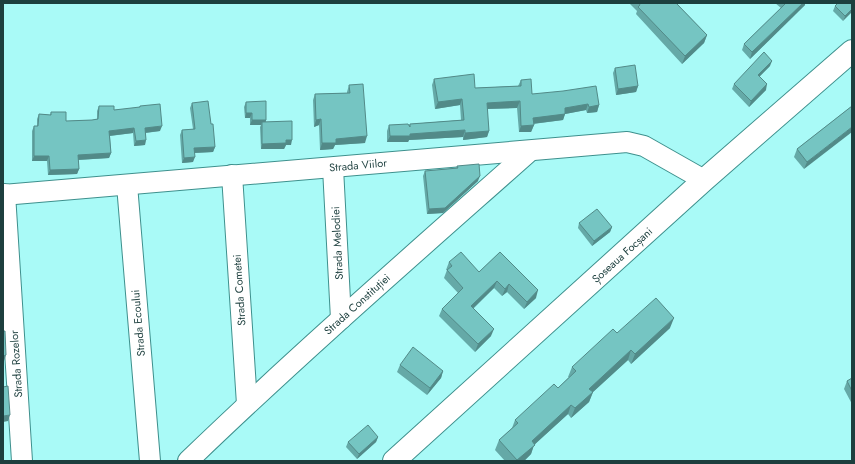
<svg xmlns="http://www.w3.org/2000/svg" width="855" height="464" viewBox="0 0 855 464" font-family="Jost,sans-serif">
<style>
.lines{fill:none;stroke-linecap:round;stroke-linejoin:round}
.minor-casing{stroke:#3e908d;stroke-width:22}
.major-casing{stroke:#3e908d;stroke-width:24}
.minor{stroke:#fff;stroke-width:20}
.major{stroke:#fff;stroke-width:22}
.wall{fill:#65a9a7}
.shaded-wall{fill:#528a88}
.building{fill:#75c5c2;stroke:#528a88}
.labels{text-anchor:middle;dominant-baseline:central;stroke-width:4;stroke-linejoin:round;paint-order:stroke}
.street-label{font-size:11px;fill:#1d3f3e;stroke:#fff}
</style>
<rect width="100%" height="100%" fill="#a9faf7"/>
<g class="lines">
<g class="minor-casing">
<g id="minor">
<polyline points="333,168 341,319"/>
<polyline points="232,175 247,404"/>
<polyline points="127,185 150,461"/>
<polyline points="5,194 22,461"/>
<polyline points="3,195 627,142 644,146 704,180"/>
<path d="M188,461C299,354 415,253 530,151"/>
</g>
</g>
<g class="major-casing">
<polyline id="major" points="394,461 704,180 852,51"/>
</g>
<use href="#minor" class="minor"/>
<use href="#major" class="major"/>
</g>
<g class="wall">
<polygon points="629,3 676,3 707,35 704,43 682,64 636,14 637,11"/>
<polygon points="775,3 805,3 805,5 750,59 742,50 744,44 781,8"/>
<polygon points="852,3 843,21 833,11 835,6"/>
<polygon points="770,66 759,77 766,90 749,107 732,89 734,84"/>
<polygon points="615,68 638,86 636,92 616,95 613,73"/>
<polygon points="434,79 475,88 518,86 521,80 532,94 599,105 597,112 587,113 586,110 565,114 563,120 533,124 534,125 531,132 519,132 517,108 487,109 489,131 487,137 463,140 463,137 409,140 408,142 387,142 387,131 389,125 409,125 410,124 461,120 460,105 435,109 432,85"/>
<polygon points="349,85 365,143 335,145 333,149 320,150 319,125 314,127 313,100 315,94 347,93 347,92"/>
<polygon points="246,102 266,120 266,122 291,145 286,145 284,149 261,149 260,127 261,125 250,125 250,118 245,118 244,107"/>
<polygon points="192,103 211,124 215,147 213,152 194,153 193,162 182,163 180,135 182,130 193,129 190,108"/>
<polygon points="99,106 114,110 139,108 140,106 160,131 146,133 145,145 134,146 133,133 110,136 111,153 109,158 78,160 79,169 77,174 48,175 47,161 32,161 32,131 34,126 37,126 37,119 39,114 50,115 51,112 66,121 92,120 97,119 97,111"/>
<polygon points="852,106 804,169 794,157 797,149"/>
<polygon points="457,166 478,181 443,213 427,214 423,176 425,171 456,168"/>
<polygon points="579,223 612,227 610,232 592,246 578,228"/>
<polygon points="500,252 536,298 524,309 507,292 502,296 494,288 473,309 491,336 475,352 439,316 442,309 458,293 444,278 447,270 446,270 449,262 479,272"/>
<polygon points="670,328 631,364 628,360 593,392 589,402 571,418 568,414 534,445 531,454 524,461 505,461 495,450 499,440 512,428 515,420 558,388 569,377 568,377 572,367 617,333"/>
<polygon points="400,365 443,371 441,378 427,395 397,372"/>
<polygon points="852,378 852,404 844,389 847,381"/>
<polygon points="378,437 376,442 357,459 346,447 348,442"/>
</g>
<g class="shaded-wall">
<polygon points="803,3 805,3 805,5 750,59 752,52"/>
<polygon points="852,9 852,12 843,21 845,16"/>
<polygon points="707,35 704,43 682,64 685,56"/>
<polygon points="772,61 770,66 756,80 758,75"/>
<polygon points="767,84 766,90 749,107 751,101"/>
<polygon points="638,86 636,92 616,95 618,89"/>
<polygon points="462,99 460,105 435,109 438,102"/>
<polygon points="520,101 517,108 484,109 487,103"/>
<polygon points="588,104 586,110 565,114 563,120 531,124 533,118 565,108"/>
<polygon points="599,105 597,112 587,113 589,107"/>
<polygon points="246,113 252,113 250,118 245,118"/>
<polygon points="321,119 319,125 314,127 316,120"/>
<polygon points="252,120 266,120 264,125 262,122 261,125 250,125"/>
<polygon points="534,125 531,132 519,132 521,126"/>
<polygon points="162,126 160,131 143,133 145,128"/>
<polygon points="852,127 852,132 804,169 807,162"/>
<polygon points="134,128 133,133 108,136 109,131"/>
<polygon points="465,130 463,137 409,140 408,142 387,142 390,136 410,134"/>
<polygon points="489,131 487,137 463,140 465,133"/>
<polygon points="367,136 365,143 335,145 333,149 320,150 322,143 336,139"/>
<polygon points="146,140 145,145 134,146 136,141"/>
<polygon points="286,140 292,140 291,145 286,145 284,149 261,149 262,144"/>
<polygon points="215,147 213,152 192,153 194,148"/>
<polygon points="111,153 109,158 76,160 78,155"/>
<polygon points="34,156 49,156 47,161 32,161"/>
<polygon points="195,157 193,162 182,163 184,158"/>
<polygon points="79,169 77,174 48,175 50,170"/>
<polygon points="480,176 478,181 443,213 427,214 429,209"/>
<polygon points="612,227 610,232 592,246 594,241"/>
<polygon points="497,281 494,288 468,313 471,306"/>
<polygon points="509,284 507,292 502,296 505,289"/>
<polygon points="538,290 536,298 524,309 527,302"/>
<polygon points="674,318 670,328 631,364 635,354"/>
<polygon points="494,329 491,336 475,352 478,344"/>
<polygon points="631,350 628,360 593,392 589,402 571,418 575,408 589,389"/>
<polygon points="6,355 4,361 3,362 3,356"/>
<polygon points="443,371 441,378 427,395 430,388"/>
<polygon points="571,405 568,414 534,445 531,454 524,461 517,461 532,441"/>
<polygon points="10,415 8,421 3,422 3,416"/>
<polygon points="378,437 376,442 357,459 359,454"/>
</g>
<g class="building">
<polygon points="639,3 676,3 707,35 685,56 638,7 640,5"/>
<polygon points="784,3 803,3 752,52 744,44 785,4"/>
<polygon points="838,3 852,3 852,9 845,16 835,6"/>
<polygon points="764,52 772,61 758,75 767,84 751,101 734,84"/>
<polygon points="635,65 638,86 618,89 615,68"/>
<polygon points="474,74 475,88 521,86 521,80 531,79 532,94 563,91 596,86 599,105 589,107 588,104 565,108 565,114 533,118 534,125 521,126 520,101 487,103 489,131 465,133 465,130 410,134 410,136 390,136 389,125 408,124 410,127 410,124 464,120 462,99 438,102 434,79"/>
<polygon points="363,84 367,136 336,139 336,143 322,143 321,119 316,120 315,94 350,93 349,85"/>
<polygon points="208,101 211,124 213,124 215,147 194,148 195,157 184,158 182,130 195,129 192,103"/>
<polygon points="266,101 266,120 252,120 252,113 246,113 246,102"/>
<polygon points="160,104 162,126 145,128 146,140 136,141 134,128 109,131 111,153 78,155 79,169 50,170 49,156 34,156 34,126 38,126 39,114 51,115 51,112 66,112 66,121 92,120 98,119 99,106 114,106 114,110 140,107 140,106"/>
<polygon points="852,106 852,127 807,162 797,149"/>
<polygon points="292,121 292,140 286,140 286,143 262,144 262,122"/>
<polygon points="479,164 480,176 445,208 429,209 425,171 458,168 457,166"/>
<polygon points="597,209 612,227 594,241 579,223"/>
<polygon points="461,252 479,272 500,252 538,290 527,302 509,284 505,289 497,281 471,306 494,329 478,344 442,309 463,288 447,270 452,266 449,262"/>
<polygon points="656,298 674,318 635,354 631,350 589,389 593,392 575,408 571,405 532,441 535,445 517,460 499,440 518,423 515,420 554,384 558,388 576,371 572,367 613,329 617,333"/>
<polygon points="3,331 5,331 6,355 3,356"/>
<polygon points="413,347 443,371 430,388 400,365"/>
<polygon points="852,378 852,391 847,381"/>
<polygon points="8,386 10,415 3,416 3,387"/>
<polygon points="368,425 378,437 359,454 348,442"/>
</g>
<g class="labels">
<g class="street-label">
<text transform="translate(358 165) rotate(-5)">Strada Viilor</text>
<text transform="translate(337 243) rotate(-93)">Strada Melodiei</text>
<text transform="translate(622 255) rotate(-42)">Șoseaua Focșani</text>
<text transform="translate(239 290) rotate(-94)">Strada Cometei</text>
<text transform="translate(357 304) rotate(-42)">Strada Constituției</text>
<text transform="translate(138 323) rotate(-95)">Strada Ecoului</text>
<text transform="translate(16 364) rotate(-94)">Strada Rozelor</text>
</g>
</g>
<rect width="855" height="464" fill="none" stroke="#1d3f3e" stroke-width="8"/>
</svg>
